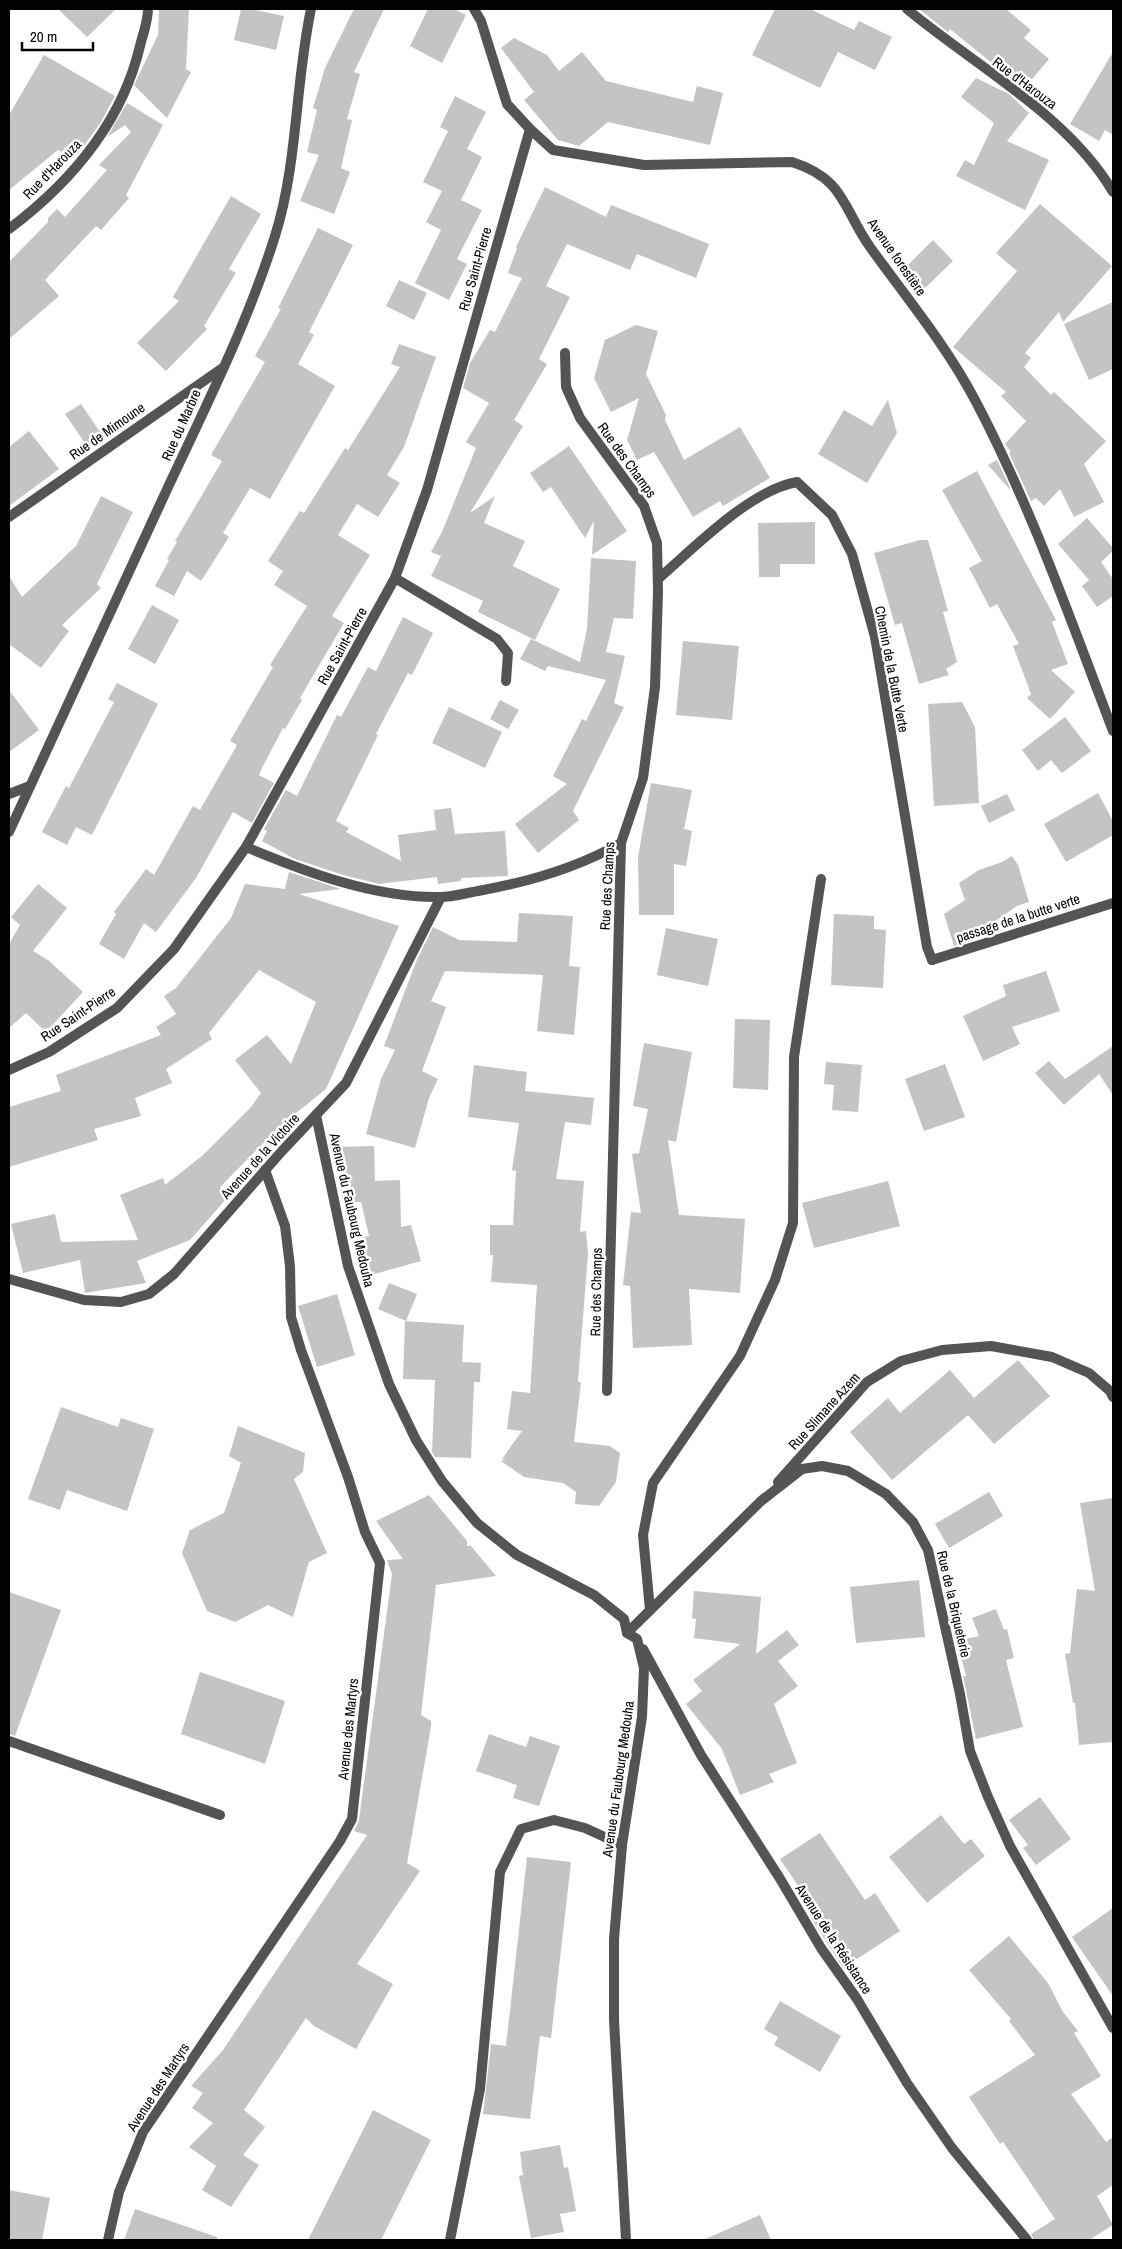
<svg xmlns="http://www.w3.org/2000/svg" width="1122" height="2249" viewBox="0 0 1122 2249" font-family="'Archivo Narrow',sans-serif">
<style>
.building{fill:#c4c4c4}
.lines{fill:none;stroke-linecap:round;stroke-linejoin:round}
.lane{stroke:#545454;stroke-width:10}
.street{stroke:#545454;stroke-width:10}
.labels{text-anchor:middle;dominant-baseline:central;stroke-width:5;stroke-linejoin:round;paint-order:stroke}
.street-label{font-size:14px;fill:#000;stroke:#fff}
</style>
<rect width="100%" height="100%" fill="#fff"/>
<g class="building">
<polygon points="58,9 116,9 87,37"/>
<polygon points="159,9 189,9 186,69 191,72 167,118 134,85 158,35"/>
<polygon points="241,9 251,9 284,16 276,50 234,40"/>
<polygon points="354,9 384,9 354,72 360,74 347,119 352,120 341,168 350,172 334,214 300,201 319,155 307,152 317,110 313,108 325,68"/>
<polygon points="428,9 454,9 466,15 442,63 410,46"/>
<polygon points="775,9 810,9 854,30 859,21 892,37 875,70 838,52 820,88 752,55"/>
<polygon points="919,9 1006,9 1031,30 1024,38 1049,59 1024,89 950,29 948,32"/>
<polygon points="514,38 547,55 559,71 582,52 606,81 693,102 697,86 723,93 710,145 608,122 579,146 558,140 524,100 534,92 501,48"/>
<polygon points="1113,52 1113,135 1105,130 1099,141 1070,124"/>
<polygon points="44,55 115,96 101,122 78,154 65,147 62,152 58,150 9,190 9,115"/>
<polygon points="976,78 1009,94 1029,113 1007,141 1049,160 1025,210 956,176 965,160 974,165 994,123 961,97"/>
<polygon points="455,96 486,112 467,149 482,157 461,200 482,210 457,259 467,264 449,300 415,283 441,230 426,222 442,191 423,182 448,131 440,127"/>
<polygon points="127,103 163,125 126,195 129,198 101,230 96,226 45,280 59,296 9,339 9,262 48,222 48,218 57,209 65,217 107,170 99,165 131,132 125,125 107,137"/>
<polygon points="545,187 606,217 611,205 709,244 696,278 637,254 630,270 567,244 546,286 570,297 539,359 547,364 514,420 523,426 470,513 495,496 484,523 525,541 513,566 560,589 535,640 478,612 483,601 431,576 441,556 431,552 442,532 476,448 466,442 489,403 463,388 470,363 490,330 495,332 522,278 508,273 517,248 516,247"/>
<polygon points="231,196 261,214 229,269 236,273 204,326 207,329 166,371 137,343 179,301 173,297"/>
<polygon points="1040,204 1112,266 1063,322 1059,312 1025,353 1031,358 1024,367 1051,395 1054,392 1106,441 1084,464 1104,502 1074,517 1060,489 1044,506 1036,498 1031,501 1009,453 1011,452 1005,444 1026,421 1001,396 1006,392 953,347 1017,271 996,253"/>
<polygon points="318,228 353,245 309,332 314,335 298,364 335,386 270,499 250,488 223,533 229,537 201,581 187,571 174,596 155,586 169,560 167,559 177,542 175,541 222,461 211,455 265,362 255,356 281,309 278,308"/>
<polygon points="933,240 953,261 925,288 905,268"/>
<polygon points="399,280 427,293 414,320 386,306"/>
<polygon points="1113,302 1113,369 1089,380 1064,324"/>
<polygon points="636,325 658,331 646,374 666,415 665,420 684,460 740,427 770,478 723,506 720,501 693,517 654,452 637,460 627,440 639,398 611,412 594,378 605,340"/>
<polygon points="399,344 436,357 404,447 387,475 400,483 378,517 357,504 338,535 370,555 332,616 344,623 300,698 302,700 285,729 283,728 262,768 259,775 274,783 252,823 233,812 196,878 156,932 144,923 124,959 99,944 116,914 114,912 146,869 154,875 193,806 200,810 237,745 230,741 273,667 270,665 307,606 274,585 283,571 268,561 300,511 304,513 345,448 348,450 400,367 391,364"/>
<polygon points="888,400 897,433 867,483 818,454 844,410 872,426"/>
<polygon points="81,404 102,435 87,446 65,414"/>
<polygon points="29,431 59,469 9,506 9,447"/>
<polygon points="569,446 627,531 592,555 594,521 585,538 551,487 543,492 530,473"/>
<polygon points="997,460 1008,483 1011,491 988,465"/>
<polygon points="977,471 1056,620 1052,622 1068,664 1051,670 1075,692 1050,719 1027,698 1031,694 1013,646 1019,644 997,604 990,608 969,568 982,561 942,490"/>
<polygon points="101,496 133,512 97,584 101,588 62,625 69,631 41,668 9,644 9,576 22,597 76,546"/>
<polygon points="1087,518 1113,548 1113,551 1101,562 1113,579 1113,596 1097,607 1082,586 1089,580 1058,544"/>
<polygon points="815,522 815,564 780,564 780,577 759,577 758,523"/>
<polygon points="920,540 928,540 948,611 943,612 957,662 946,669 949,675 919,684 902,623 895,625 874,553"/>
<polygon points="591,558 636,561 633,619 614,618 606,652 625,656 614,703 624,707 573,811 579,820 538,853 515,824 567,784 553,776 582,719 586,721 606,680 548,666 545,671 520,659 531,639 580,662 587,629"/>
<polygon points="152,605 179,620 155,664 128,649"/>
<polygon points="403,617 433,633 412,675 408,673 376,734 378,735 336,821 349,828 346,832 401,861 398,835 436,830 434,810 451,808 455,834 505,831 508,876 461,878 461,881 438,884 437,877 379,884 343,875 295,859 262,841 267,831 264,829 286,790 297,796 337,715 341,717 368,667 376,671"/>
<polygon points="683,641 739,646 732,720 676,715"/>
<polygon points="117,683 158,704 92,835 76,827 67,845 42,832 66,786 69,788 114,702 108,699"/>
<polygon points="9,690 39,730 9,752"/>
<polygon points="500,700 519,710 508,729 490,719"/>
<polygon points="962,702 975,727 979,803 934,806 928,704"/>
<polygon points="449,707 502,732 485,768 432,743"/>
<polygon points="1065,717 1091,751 1062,773 1051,760 1038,771 1022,750"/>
<polygon points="651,783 692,790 684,829 692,831 686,866 674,864 674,915 639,915 638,857"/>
<polygon points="1098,793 1113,821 1113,835 1066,862 1044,824"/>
<polygon points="1007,794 1015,810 989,823 981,806"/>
<polygon points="1012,856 1018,865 1029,902 1017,906 994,922 997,932 954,946 944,914 965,900 959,883 979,870 1002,862"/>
<polygon points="289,872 341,889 299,894 399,926 326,1089 280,1126 220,1187 228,1197 190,1240 137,1261 146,1283 85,1293 80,1260 23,1273 11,1224 55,1214 61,1242 138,1240 120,1195 163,1178 165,1185 202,1156 251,1107 261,1093 235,1060 267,1035 291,1064 316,1002 259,970 209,1033 212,1039 166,1069 172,1083 135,1098 141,1116 94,1129 98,1140 9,1167 9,1107 61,1091 56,1075 161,1035 156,1027 176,1014 164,996 176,988 231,918 245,884 285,889"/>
<polygon points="38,884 67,908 33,951 48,960 83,992 46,1032 26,1013 9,1028 9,944 20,925 11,917"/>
<polygon points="519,913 573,916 569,966 580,967 574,1035 537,1031 543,975 445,971 431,1001 446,1007 422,1071 438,1079 429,1098 415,1148 366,1134 381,1079 395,1050 384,1046 416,962 433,927 459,940 517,942"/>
<polygon points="834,914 874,916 874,929 886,930 883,988 831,985"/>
<polygon points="666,928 718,939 708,986 657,975"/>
<polygon points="1046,971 1060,1011 1012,1027 1020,1044 983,1061 963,1016 1006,996 1003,985"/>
<polygon points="735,1019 770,1020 768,1090 733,1088"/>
<polygon points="644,1043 692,1052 676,1142 668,1140 679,1215 745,1219 740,1293 689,1289 692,1345 633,1348 630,1286 623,1285 631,1212 641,1213 632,1154 639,1153 648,1109 633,1106"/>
<polygon points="1113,1046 1113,1095 1099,1074 1064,1105 1035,1073 1049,1061 1065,1079"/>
<polygon points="826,1062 862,1065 858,1112 832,1110 834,1085 824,1084"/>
<polygon points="945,1064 965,1117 924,1131 905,1079"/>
<polygon points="474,1065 527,1072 525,1091 594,1098 591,1125 565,1122 556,1179 584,1181 580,1232 586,1231 588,1254 578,1381 581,1383 574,1442 610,1446 620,1453 616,1482 599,1506 575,1504 576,1492 563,1483 524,1477 501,1461 505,1459 502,1459 522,1431 507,1429 512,1391 530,1393 537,1285 491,1282 493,1255 490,1255 490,1225 513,1225 516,1171 512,1170 519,1123 468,1117"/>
<polygon points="374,1146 375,1181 400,1180 401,1227 411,1225 421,1261 371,1275 361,1238 369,1236 361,1202 342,1202 339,1147"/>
<polygon points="888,1181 900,1226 814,1248 802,1203"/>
<polygon points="389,1283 417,1294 406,1321 378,1309"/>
<polygon points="337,1294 355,1355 317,1367 298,1306"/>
<polygon points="405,1321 464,1325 462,1362 481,1363 480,1382 474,1382 471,1458 435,1457 432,1452 435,1380 403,1379"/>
<polygon points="1018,1360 1050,1396 994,1444 968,1415 892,1480 850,1432 888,1398 900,1413 950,1370 974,1398"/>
<polygon points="61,1407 118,1427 121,1418 154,1429 127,1511 67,1490 60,1510 28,1499"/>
<polygon points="238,1426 305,1453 303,1472 294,1479 327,1553 309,1562 293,1617 268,1605 235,1622 207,1611 182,1553 190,1530 224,1513 241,1463 229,1456"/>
<polygon points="989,1492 1003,1516 949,1548 935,1524"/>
<polygon points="429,1495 467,1541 467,1546 471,1546 496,1576 436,1585 421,1715 431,1721 431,1727 407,1863 420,1871 357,1964 393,1984 356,2049 314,2026 306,2018 244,2110 265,2127 243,2155 259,2165 231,2207 202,2190 216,2166 189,2147 213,2123 192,2108 203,2093 191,2086 223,2050 367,1835 354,1831 359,1820 392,1574 387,1560 403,1559 376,1521"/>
<polygon points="1113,1498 1113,1742 1079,1745 1075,1703 1073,1703 1065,1654 1070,1653 1077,1589 1095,1591 1080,1503"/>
<polygon points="919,1580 925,1637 856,1643 850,1587"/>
<polygon points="694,1591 761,1597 756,1654 787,1630 799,1645 778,1661 798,1686 774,1704 797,1763 769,1774 774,1782 740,1795 722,1749 686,1704 702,1691 693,1680 740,1644 694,1638 696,1619 692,1618"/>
<polygon points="9,1592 61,1610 15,1736 9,1734"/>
<polygon points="996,1609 1004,1630 1007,1629 1014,1658 1006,1660 1023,1727 976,1739 963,1676 966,1676 957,1641 979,1636 972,1618"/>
<polygon points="200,1672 285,1701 265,1764 181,1734"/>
<polygon points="489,1734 526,1747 530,1736 560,1746 539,1806 513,1798 517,1785 476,1771"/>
<polygon points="1040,1797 1071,1839 1036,1865 1023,1848 1028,1845 1009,1820"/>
<polygon points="941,1815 964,1844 971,1839 985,1856 927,1903 889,1857"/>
<polygon points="820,1833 865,1900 875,1893 900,1931 843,1968 811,1918 817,1914 780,1859"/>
<polygon points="527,1857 571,1862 551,2038 540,2036 530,2119 483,2114 491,2044 506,2046"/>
<polygon points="1113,1908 1113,1996 1072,1937"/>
<polygon points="1009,1936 1048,1983 1063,2012 1078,2031 1074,2033 1101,2076 1071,2094 1106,2142 1113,2137 1113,2185 1097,2196 1113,2225 1089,2240 1034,2240 1031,2234 1055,2219 1003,2142 1000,2144 969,2097 1035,2055 1009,2021 1011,2019 969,1970"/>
<polygon points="780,2001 841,2036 820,2072 774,2045 778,2037 764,2029"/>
<polygon points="373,2110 431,2140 381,2240 308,2240"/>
<polygon points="560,2145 564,2168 568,2167 576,2211 560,2214 564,2232 531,2238 519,2176 523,2175 520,2152"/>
<polygon points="9,2190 50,2198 42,2240 9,2240"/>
<polygon points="135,2209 217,2237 217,2240 124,2240"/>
<polygon points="760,2215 771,2240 703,2240"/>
</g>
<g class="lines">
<g class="lane">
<polyline points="395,578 497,639 508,653 506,681"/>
<polyline points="932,960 1113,903"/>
</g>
<g class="street">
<path d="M474,9L481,21L507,104L530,129L553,150L644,165L792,162C845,179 842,207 870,247C906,297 946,345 975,400C1030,504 1071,621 1113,731"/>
<path d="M907,9C974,65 1069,116 1113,192"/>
<path d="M9,229C70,183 122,122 140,46C143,34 148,21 148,9"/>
<polyline points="565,353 566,387 580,418 644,506 657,543 658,592 655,687 643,778 621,843 607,1391"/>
<polyline points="9,517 221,369"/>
<path d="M658,579C694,548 750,490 797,482L832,515L852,554L875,637L927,947L932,960"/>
<polyline points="9,794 30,786"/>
<path d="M9,832C62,716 116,601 169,485C207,404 248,322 275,236C298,163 295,84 311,9"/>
<path d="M246,847C306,872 374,898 440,897C453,897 466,893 478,891C529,882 577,868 621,843"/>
<polyline points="9,1070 49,1052 117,1008 174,949 246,847 395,578 427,490 530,129"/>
<polyline points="316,1115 348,1266 389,1384 416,1440 442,1481 477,1523 517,1555 594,1595 624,1619 627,1633 637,1639 644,1668 642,1717 622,1845 614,1939 614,2020 626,2240"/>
<polyline points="9,1279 84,1300 121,1302 149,1294 174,1274 282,1151 346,1083 441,897"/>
<polyline points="778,1482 867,1382 901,1361 942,1350 991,1346 1052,1357 1089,1373 1110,1391 1113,1397"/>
<polyline points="650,1610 643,1535 653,1483 740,1356 775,1280 793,1223 794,1057 821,879"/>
<polyline points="627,1633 761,1501 802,1469 822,1466 848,1471 886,1494 913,1522 928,1550 960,1694 970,1751 988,1797 1010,1846 1113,2028"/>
<polyline points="643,1649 701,1755 779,1877 821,1948 857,1999 907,2083 952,2148 1027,2240"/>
<polyline points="9,1741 220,1815"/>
<polyline points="108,2240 119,2192 143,2132 340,1841 352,1819 380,1563 365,1532 348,1477 301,1350 291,1317 290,1266 285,1226 265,1170"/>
<polyline points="450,2240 480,2089 500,1872 521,1829 554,1820 585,1828 622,1845"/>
</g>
</g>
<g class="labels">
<g class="street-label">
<text transform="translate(1025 83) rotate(37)">Rue d'Harouza</text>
<text transform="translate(52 169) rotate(-46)">Rue d'Harouza</text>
<text transform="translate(897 257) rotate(55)">Avenue forestière</text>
<text transform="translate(475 269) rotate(-74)">Rue Saint-Pierre</text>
<text transform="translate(181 425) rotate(-66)">Rue du Marbre</text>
<text transform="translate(107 431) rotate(-35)">Rue de Mimoune</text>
<text transform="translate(627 460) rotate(54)">Rue des Champs</text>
<text transform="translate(342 646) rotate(-61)">Rue Saint-Pierre</text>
<text transform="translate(892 669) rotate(79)">Chemin de la Butte Verte</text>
<text transform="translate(607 886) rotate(-87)">Rue des Champs</text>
<text transform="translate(1018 918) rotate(-18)">passage de la butte verte</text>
<text transform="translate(78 1014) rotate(-34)">Rue Saint-Pierre</text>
<text transform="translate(260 1156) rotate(-48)">Avenue de la Victoire</text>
<text transform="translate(352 1210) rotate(77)">Avenue du Faubourg Medouha</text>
<text transform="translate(596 1292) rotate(-89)">Rue des Champs</text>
<text transform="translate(824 1411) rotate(-48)">Rue Slimane Azem</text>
<text transform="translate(954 1604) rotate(77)">Rue de la Briqueterie</text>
<text transform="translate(348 1729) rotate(-84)">Avenue des Martyrs</text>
<text transform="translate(618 1779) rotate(-82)">Avenue du Faubourg Medouha</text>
<text transform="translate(834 1939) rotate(57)">Avenue de la Résistance</text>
<text transform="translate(158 2087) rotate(-57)">Avenue des Martyrs</text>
</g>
</g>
<rect width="1122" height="2249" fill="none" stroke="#000000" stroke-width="20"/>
<path d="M22 42v8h71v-8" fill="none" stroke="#000000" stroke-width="2.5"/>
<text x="30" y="42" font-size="15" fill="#000000" stroke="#ffffff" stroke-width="4" paint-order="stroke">20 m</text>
</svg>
